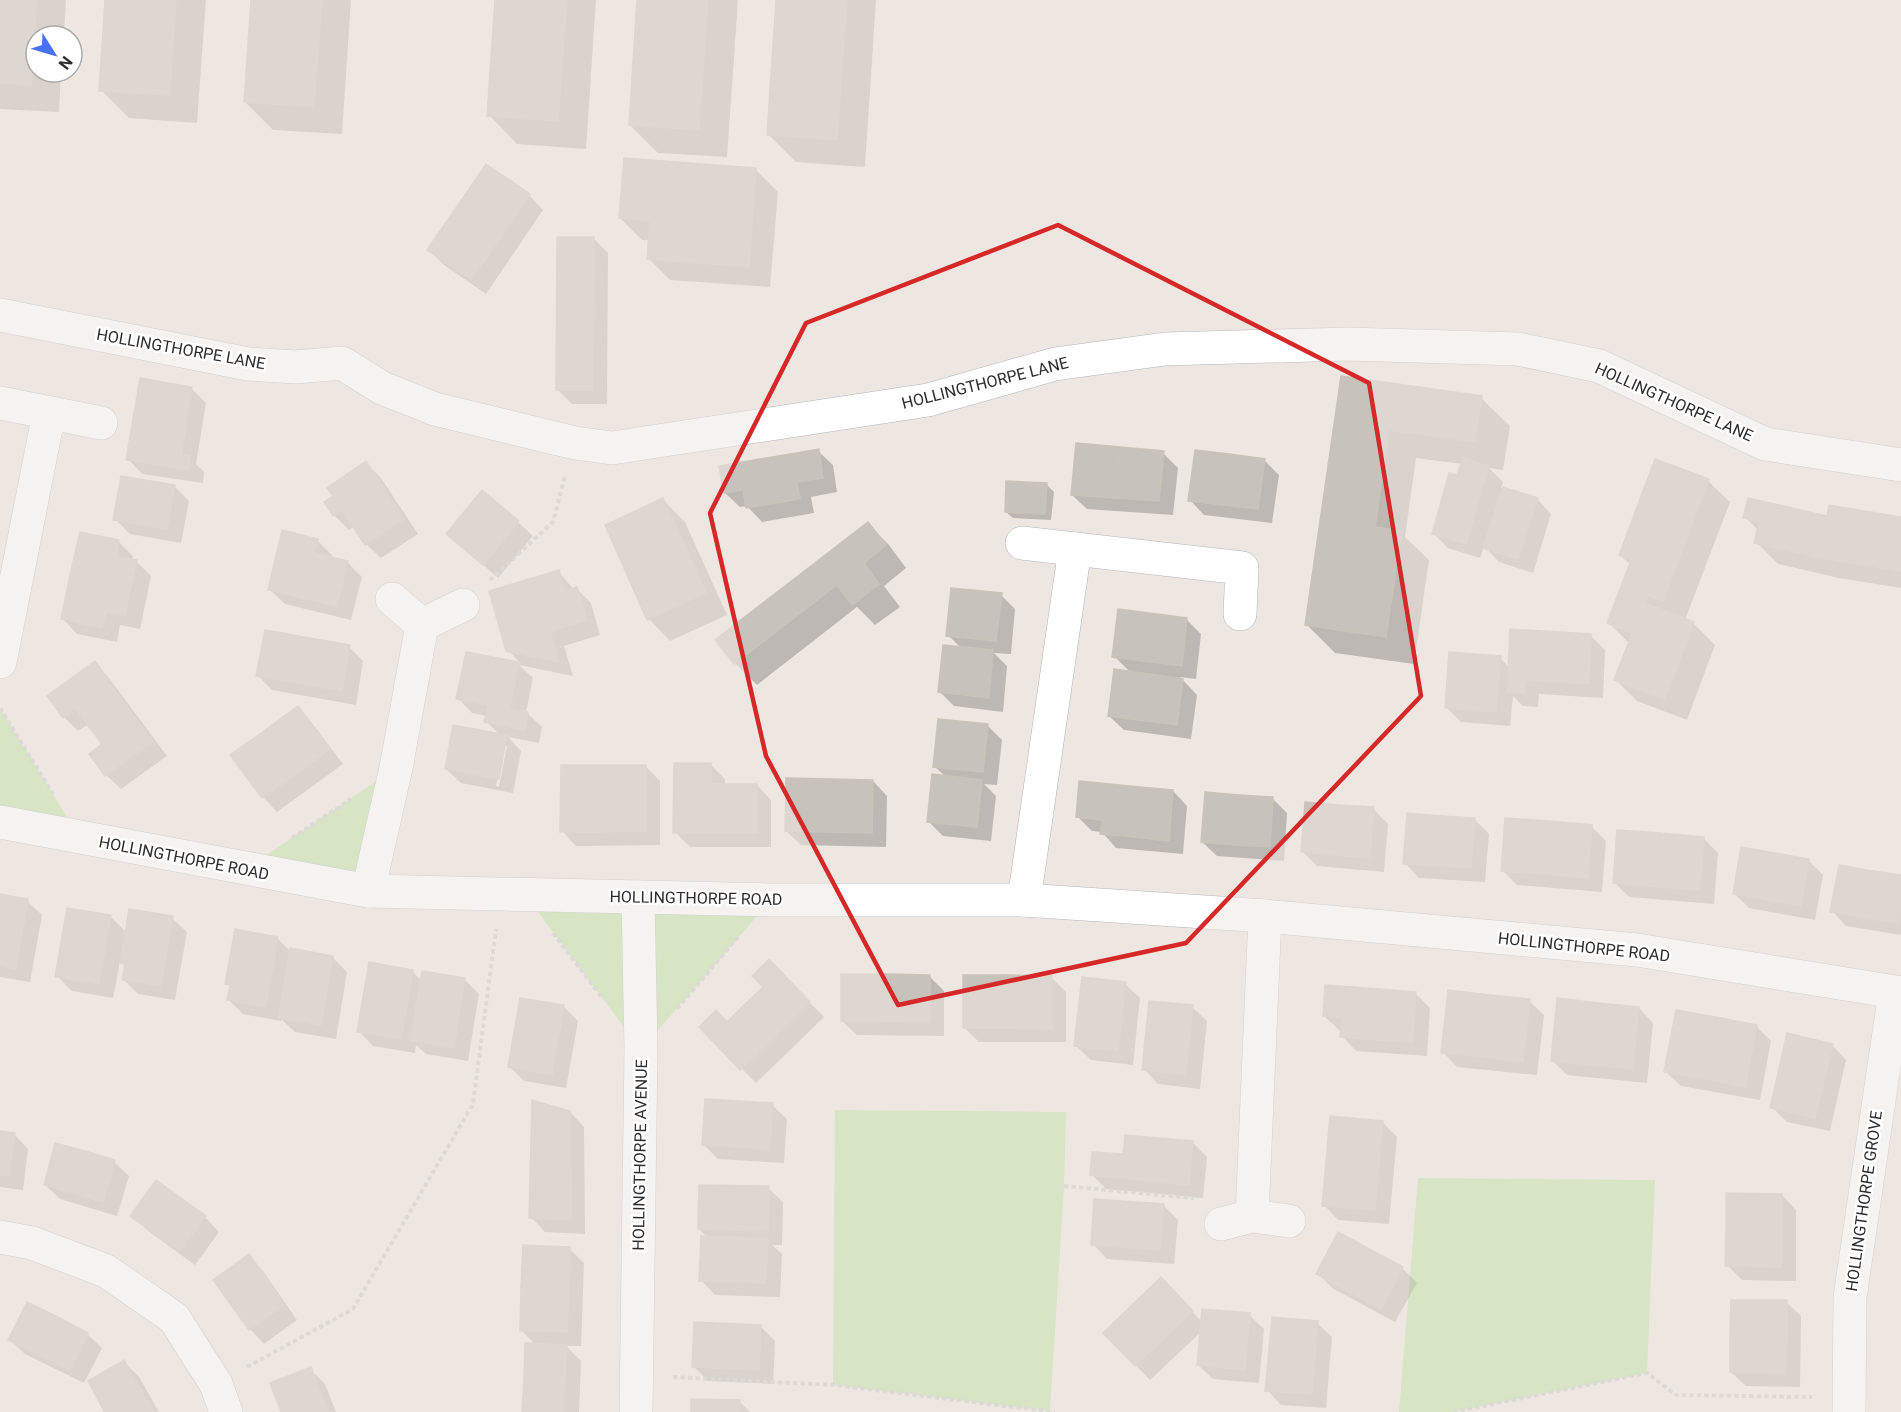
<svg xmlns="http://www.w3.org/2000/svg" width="1901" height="1412" viewBox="0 0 1901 1412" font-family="Roboto,sans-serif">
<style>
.green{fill:#bae29f}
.shadow{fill:#0003;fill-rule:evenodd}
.building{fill:#c7c2bc;stroke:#cac3ba;stroke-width:1.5}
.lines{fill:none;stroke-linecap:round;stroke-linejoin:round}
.minor-casing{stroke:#b1b3bd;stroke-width:34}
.path{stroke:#c8c8c8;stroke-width:4;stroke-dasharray:4.5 3;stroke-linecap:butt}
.minor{stroke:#fff;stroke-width:33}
.marked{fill:none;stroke:#d62828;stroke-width:4.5;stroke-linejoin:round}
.labels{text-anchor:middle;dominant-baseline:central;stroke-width:5;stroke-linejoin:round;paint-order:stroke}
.street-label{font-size:16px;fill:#2d2d2d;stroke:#fff}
</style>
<rect width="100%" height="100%" fill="#eee7e1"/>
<g class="green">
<polygon points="0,708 80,838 0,822"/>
<polygon points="396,768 368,891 246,869"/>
<polygon points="526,896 771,900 641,1050"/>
<polygon points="835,1110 1066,1112 1064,1186 1050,1411 833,1385"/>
<polygon points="1418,1178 1655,1180 1647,1373 1453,1412 1399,1412"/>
</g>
<g class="shadow">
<polygon points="0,0 66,0 64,36 36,36 36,72 61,72 59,112 0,109"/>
<polygon points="107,0 206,0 197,123 129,118 101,90"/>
<polygon points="252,0 351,0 342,134 273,130 245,102"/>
<polygon points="497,0 596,0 586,149 517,144 489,115"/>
<polygon points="639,0 738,0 727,157 658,153 630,125"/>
<polygon points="777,0 876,0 865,167 796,162 768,134"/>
<polygon points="756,170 778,192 770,287 670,280 648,258 650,240 642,240 620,218"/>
<polygon points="529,195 543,210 486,294 444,265 429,250"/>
<polygon points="593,238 608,253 607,404 572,404 558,390"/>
<polygon points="1342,378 1481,398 1510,426 1503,470 1489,468 1503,482 1501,488 1537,499 1551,514 1533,573 1499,562 1484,546 1480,558 1448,548 1433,533 1462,464 1416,458 1405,537 1429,560 1414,664 1335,653 1307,625"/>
<polygon points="191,388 206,403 196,464 204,472 203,483 142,474 128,459"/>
<polygon points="818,451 833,465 837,492 811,497 814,513 762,522 747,506 740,507 725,493"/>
<polygon points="1163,453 1178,468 1173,515 1087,509 1072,495"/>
<polygon points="1264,460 1279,475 1272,523 1204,515 1190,500"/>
<polygon points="366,463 381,478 418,534 381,558 366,544 355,526 349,530 334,515 326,503 335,497"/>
<polygon points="1708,481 1730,502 1685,620 1693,623 1715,645 1687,720 1637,701 1615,679 1629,643 1609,623 1631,565 1620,555"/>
<polygon points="1047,485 1054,492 1051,520 1013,518 1006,512"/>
<polygon points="174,486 189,501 181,543 130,534 115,519"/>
<polygon points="663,500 685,522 727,615 670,641 649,619 607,526"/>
<polygon points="1745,517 1901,519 1901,588 1839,578 1778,564 1756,542 1759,531"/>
<polygon points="518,522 533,536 498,578 448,534"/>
<polygon points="868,524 889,545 906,568 884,586 900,607 875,625 857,607 757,685 735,663 718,640"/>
<polygon points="317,540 332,555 331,559 347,562 362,577 351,620 285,604 270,590"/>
<polygon points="118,541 133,556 132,560 136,561 151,576 140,629 120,625 117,642 77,634 63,619"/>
<path d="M559,572L574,590L577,589L591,603L600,635L564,646L573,676L519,665L533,678L526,712L542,727L539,743L508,737L521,751L513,793L461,783L446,769L500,735L486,721L487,716L472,713L458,698L467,653L521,664L508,650ZM504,746H507L499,787L496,786Z"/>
<polygon points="1001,595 1015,609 1011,654 994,653 1007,666 1003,712 954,706 940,692 961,648 948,635"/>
<polygon points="1187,620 1201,634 1196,679 1180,677 1197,695 1191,739 1124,730 1109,716 1131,673 1114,656"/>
<polygon points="1591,636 1605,650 1603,698 1539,694 1538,707 1523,706 1513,696 1510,726 1461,722 1447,708 1500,658 1510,668"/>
<polygon points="349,647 363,661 356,705 272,690 258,676"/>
<polygon points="95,663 109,678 167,756 121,789 106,775 104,744 89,724 78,731 64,717"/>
<polygon points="298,708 312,723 343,764 277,812 263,797"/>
<polygon points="988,726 1002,740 997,785 984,784 996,796 991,841 943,836 929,822 946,777 934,766"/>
<polygon points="711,765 725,779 725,785 757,785 771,800 771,847 690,847 675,832"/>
<polygon points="645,766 660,781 660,845 576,846 562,831"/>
<polygon points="873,781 887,796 886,847 801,845 786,831"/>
<polygon points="1173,791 1187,806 1183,854 1116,848 1102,832 1092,831 1078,817"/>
<polygon points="1273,799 1287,813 1284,861 1217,856 1202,842"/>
<polygon points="1373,809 1388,824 1384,872 1317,866 1303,852"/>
<polygon points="1475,820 1489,834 1485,882 1419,878 1405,863"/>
<polygon points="1592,827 1606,841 1602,892 1517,885 1502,870"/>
<polygon points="1704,839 1718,853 1714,904 1629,897 1614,882"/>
<polygon points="1808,860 1823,875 1815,920 1749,908 1734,893"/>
<polygon points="1901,877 1901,935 1846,926 1832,911"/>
<polygon points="0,896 27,901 42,915 30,982 0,977"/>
<polygon points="110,916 127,933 172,918 187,932 175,1000 138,994 123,979 126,967 120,961 113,998 72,991 57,976"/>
<polygon points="277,938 289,950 332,957 347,972 336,1039 295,1032 281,1019 281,1021 243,1014 229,1000 231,988 227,983"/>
<polygon points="769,962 824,1017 756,1083 701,1027 727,1023 765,987"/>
<polygon points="412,971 422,981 465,980 479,994 468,1061 426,1054 416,1045 415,1053 373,1046 359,1031"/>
<polygon points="929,976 944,991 944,1036 857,1035 842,1021"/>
<polygon points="1051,977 1066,992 1066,1042 979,1042 964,1027"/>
<polygon points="1125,984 1140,998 1133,1065 1091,1060 1076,1046"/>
<polygon points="1415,993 1430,1008 1427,1056 1356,1051 1342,1036 1342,1031 1339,1030 1324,1016"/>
<polygon points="1529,1001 1544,1015 1537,1075 1457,1067 1443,1052"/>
<polygon points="563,1006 578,1021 566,1088 524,1081 510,1067"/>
<polygon points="1192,1007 1207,1021 1200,1089 1158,1084 1144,1069"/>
<polygon points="1639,1008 1653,1023 1647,1083 1567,1075 1552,1060"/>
<polygon points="1756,1026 1771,1041 1760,1100 1681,1086 1666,1072"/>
<polygon points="1832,1045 1846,1060 1830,1131 1787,1122 1772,1107"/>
<polygon points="772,1105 787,1119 784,1163 718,1159 703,1144"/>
<polygon points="570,1112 584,1127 585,1234 545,1232 531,1217"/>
<polygon points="1382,1122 1397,1137 1389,1224 1338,1220 1324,1205"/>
<polygon points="0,1133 14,1134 28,1149 23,1190 0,1187"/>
<polygon points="1192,1142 1207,1157 1203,1198 1106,1189 1092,1175 1124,1156"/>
<polygon points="114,1162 129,1176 117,1216 60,1199 45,1185"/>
<polygon points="768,1188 783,1202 782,1245 772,1245 782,1254 780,1297 715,1295 701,1280 708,1238 699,1229"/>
<polygon points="1782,1195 1796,1210 1796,1281 1742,1280 1727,1265"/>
<polygon points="1163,1205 1178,1220 1174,1264 1107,1259 1093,1244"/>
<polygon points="132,1215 205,1217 219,1232 195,1265 147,1230"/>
<polygon points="569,1248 584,1263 581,1346 566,1346 581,1361 579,1412 524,1412 536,1345 522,1331"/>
<polygon points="248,1256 263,1271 297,1320 264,1344 250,1329"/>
<polygon points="1402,1268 1417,1283 1395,1322 1332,1288 1318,1273"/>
<polygon points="1175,1294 1202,1322 1249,1315 1264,1329 1259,1383 1213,1379 1198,1365 1201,1332 1150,1380 1105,1333"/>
<polygon points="1786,1302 1801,1316 1800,1387 1746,1386 1731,1372"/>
<polygon points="1317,1323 1332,1337 1326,1408 1281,1405 1267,1390"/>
<polygon points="760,1326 775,1341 773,1384 708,1381 693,1366"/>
<polygon points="87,1334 102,1348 84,1383 25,1354 10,1340"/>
<polygon points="124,1362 139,1377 159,1412 107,1412"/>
<polygon points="310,1369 325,1384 336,1412 283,1412"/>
<polygon points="740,1402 750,1412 692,1412"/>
</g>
<g class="building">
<polygon points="0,0 37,0 31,85 0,83"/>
<polygon points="105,0 176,0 170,95 99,91"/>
<polygon points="251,0 322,0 314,107 244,102"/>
<polygon points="495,0 567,0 558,121 487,116"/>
<polygon points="637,0 708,0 699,130 629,125"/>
<polygon points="776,0 847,0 837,140 767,135"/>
<polygon points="624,158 756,168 749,267 647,259 650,221 619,218"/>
<polygon points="486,164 530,194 471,280 427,250"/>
<polygon points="557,237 594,237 593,390 556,390"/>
<polygon points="1341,376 1482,396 1475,442 1389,430 1375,527 1402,531 1386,637 1305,625"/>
<polygon points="140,378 192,387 181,455 190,456 188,470 126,460"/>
<polygon points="1076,443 1120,447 1115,498 1071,495"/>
<polygon points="1120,447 1164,451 1159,501 1115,498"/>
<polygon points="819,449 823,478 797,482 800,499 746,508 743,490 724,493 719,466"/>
<polygon points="1195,450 1229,454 1223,505 1188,501"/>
<polygon points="1229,454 1265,459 1258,509 1223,505"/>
<polygon points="1463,458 1489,466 1466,544 1432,534 1449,473 1457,475"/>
<polygon points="1655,459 1709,479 1663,601 1648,595 1645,603 1694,622 1665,699 1614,680 1632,633 1607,623 1631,560 1619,555"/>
<polygon points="366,461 404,519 365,545 342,510 333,516 324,502 333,496 327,488"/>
<polygon points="121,476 175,485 167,529 113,520"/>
<polygon points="1006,481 1047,483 1045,514 1005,512"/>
<polygon points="1503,487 1538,498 1518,559 1483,548"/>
<polygon points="482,490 519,521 483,565 446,534"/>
<polygon points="663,498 706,593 647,620 605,525"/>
<polygon points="1748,498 1827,516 1829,505 1901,517 1901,571 1816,557 1754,543 1759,522 1743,518"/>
<polygon points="868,522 886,545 864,563 879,584 852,605 837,585 734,664 715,640"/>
<polygon points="282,530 318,539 314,553 348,561 337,606 268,590"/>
<polygon points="80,532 119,540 116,556 137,560 131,587 70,575"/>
<polygon points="559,570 565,591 577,587 587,620 550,631 559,662 506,651 489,591"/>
<polygon points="70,575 131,587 125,615 106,612 102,628 61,619"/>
<polygon points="951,588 1002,593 996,641 946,636"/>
<polygon points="1118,609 1187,618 1182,666 1112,657"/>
<polygon points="1510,629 1591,634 1589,684 1525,680 1524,693 1507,692"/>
<polygon points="265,630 350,645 342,691 256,676"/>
<polygon points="943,645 993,650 989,698 938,692"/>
<polygon points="466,652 519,662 510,708 528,712 525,730 484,722 488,705 456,699"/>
<polygon points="1449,652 1501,656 1496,712 1445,708"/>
<polygon points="95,661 124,702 89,727 75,708 63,718 47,696"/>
<polygon points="1114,669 1183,679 1177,725 1108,716"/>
<polygon points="124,702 153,741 105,776 89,754 102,744 89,727"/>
<polygon points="298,706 330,749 296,774 264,731"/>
<polygon points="938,719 988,724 983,772 933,767"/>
<polygon points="453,725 507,735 499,779 445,769"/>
<polygon points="264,731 296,774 262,798 230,755"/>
<polygon points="674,763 711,763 711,784 714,784 714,833 673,833"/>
<polygon points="561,765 603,765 603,832 560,832"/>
<polygon points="603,765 646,765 646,831 603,832"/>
<polygon points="932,774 982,780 977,827 927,822"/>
<polygon points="786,778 830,779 829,832 785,831"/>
<polygon points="830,779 873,780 872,833 829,832"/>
<polygon points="1079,781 1139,787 1134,837 1100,834 1102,820 1076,817"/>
<rect x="714" y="784" width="43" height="49"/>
<polygon points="1139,787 1173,790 1169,841 1134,837"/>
<polygon points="1205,792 1239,795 1235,845 1201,842"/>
<polygon points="1239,795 1273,797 1270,847 1235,845"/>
<polygon points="1305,802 1339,805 1336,855 1301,852"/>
<polygon points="1339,805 1374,807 1370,858 1336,855"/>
<polygon points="1407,813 1441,816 1438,866 1403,864"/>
<polygon points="1441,816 1475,818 1471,868 1438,866"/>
<polygon points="1505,818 1549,821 1544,874 1501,871"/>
<polygon points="1549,821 1592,825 1588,878 1544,874"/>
<polygon points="1617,830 1661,833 1657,887 1613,883"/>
<polygon points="1661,833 1704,837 1700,890 1657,887"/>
<polygon points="1741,847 1775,853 1767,900 1733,894"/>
<polygon points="1775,853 1809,859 1801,906 1767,900"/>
<polygon points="1839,865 1873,871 1865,918 1830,912"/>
<polygon points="1873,871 1901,875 1901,908 1898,923 1865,918"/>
<polygon points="0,894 28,899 16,969 0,966"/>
<polygon points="67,908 111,915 99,984 55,977"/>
<polygon points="129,909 173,916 161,986 122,980 125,964 120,963"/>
<polygon points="235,929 278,937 266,1007 227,1000 230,985 225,984"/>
<polygon points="290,948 333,956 321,1025 278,1018"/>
<polygon points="769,959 810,1002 776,1036 745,1004 763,987 752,976"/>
<polygon points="369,962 413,970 401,1039 357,1032"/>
<polygon points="422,971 465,978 454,1048 410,1040"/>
<polygon points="841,974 886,974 885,1021 841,1021"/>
<polygon points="886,974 930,975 930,1022 885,1021"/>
<polygon points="963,975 1008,975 1007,1028 963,1028"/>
<polygon points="1008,975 1052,976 1052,1029 1007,1028"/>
<polygon points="1082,977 1126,982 1118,1051 1074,1046"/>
<polygon points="1325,985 1379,989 1376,1040 1340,1037 1342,1018 1323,1016"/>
<polygon points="1379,989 1416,992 1413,1042 1376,1040"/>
<polygon points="1448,990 1489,995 1482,1057 1441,1053"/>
<polygon points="1489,995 1530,999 1523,1062 1482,1057"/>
<polygon points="520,998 564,1005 552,1075 508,1067"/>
<polygon points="1557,998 1598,1003 1592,1065 1551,1061"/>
<polygon points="1149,1001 1193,1005 1186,1075 1142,1070"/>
<polygon points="1598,1003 1639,1007 1633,1069 1592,1065"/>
<polygon points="745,1004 776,1036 740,1070 699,1027 716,1010 727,1022"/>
<polygon points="1676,1010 1716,1017 1705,1079 1664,1072"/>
<polygon points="1716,1017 1757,1025 1745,1087 1705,1079"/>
<polygon points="1787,1033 1833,1044 1815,1118 1770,1108"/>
<polygon points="705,1099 773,1103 770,1149 702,1145"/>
<polygon points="532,1100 570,1111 571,1182 530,1180"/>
<polygon points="1330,1116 1383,1121 1379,1165 1326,1161"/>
<polygon points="0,1131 15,1133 9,1176 0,1175"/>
<polygon points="1125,1135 1193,1141 1189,1185 1090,1175 1092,1152 1123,1154"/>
<polygon points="55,1143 85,1151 73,1193 44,1185"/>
<polygon points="85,1151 115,1160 103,1202 73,1193"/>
<polygon points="1326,1161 1379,1165 1375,1210 1322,1206"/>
<polygon points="156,1180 181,1198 155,1234 130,1216"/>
<polygon points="530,1180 571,1182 571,1220 529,1218"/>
<polygon points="699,1185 769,1186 768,1231 698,1229"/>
<polygon points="1726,1193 1782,1194 1782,1230 1726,1230"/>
<polygon points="181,1198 206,1216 180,1251 155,1234"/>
<polygon points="1094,1199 1164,1204 1160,1250 1091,1245"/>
<polygon points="1726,1230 1782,1230 1782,1267 1725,1266"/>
<polygon points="1338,1232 1403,1267 1381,1309 1316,1274"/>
<polygon points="701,1236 768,1238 766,1283 699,1281"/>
<polygon points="523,1245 570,1247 569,1290 521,1288"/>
<polygon points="249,1254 267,1279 231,1305 213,1280"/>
<polygon points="1161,1277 1193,1311 1135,1366 1103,1333"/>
<polygon points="267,1279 284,1305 249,1330 231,1305"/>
<polygon points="521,1288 569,1290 567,1332 520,1331"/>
<polygon points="1731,1300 1787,1300 1787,1336 1730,1336"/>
<polygon points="27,1302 58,1317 39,1355 8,1340"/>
<polygon points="1202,1309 1250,1313 1245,1370 1197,1365"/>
<polygon points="58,1317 88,1333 70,1370 39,1355"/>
<polygon points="1272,1317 1318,1321 1312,1394 1265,1391"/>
<polygon points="694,1322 761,1325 759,1370 692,1367"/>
<polygon points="1730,1336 1787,1336 1786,1373 1730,1372"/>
<polygon points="525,1343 567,1345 565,1380 524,1378"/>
<polygon points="124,1360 141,1390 104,1411 88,1381"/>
<polygon points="311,1367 322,1396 281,1412 270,1383"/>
<polygon points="524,1378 565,1380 564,1412 522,1412"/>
<polygon points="141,1390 154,1412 105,1412 104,1411"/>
<polygon points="322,1396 328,1412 281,1412"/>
<polygon points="691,1399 740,1400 740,1412 691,1412"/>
</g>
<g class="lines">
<g class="minor-casing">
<g id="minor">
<polyline points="0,315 248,364 296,367 342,363 382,388 435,409 575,443 612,448 928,400 1055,364 1165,349 1348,344 1518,349 1599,366 1765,444 1901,465"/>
<polyline points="0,403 101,423"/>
<polyline points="1022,543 1242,568 1240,614"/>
<polyline points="392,599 422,625 463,605"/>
<polyline points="0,662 49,413"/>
<polyline points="0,822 368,891 771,900 1024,900 1265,916 1637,950 1901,993"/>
<polyline points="368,891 396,768 422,625"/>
<polyline points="1024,900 1075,549"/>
<polyline points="1252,1216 1265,916"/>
<polyline points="1221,1224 1252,1216 1289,1221"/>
<polyline points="0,1237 32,1243 106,1271 174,1318 216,1384 226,1412"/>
<polyline points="636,1412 641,1050 638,897"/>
<polyline points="1849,1412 1850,1297 1895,992"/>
</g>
</g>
<g class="path">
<polyline points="490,580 553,522 565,476"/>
<polyline points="0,708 53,794"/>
<polyline points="292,838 351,799"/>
<polyline points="553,933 603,999"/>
<polyline points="677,1009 738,937"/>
<polyline points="1064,1186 1194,1198"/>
<polyline points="247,1367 353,1309 473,1104 496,929"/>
<polyline points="673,1377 833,1385 1055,1412"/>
<polyline points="1453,1412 1647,1373 1676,1395 1812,1397"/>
</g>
<use href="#minor" class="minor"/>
</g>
<path d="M0 0H1901V1412H0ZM1058,225L1369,383L1421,696L1186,943L898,1005L766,756L710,513L806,323Z" fill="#eee7e1" fill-opacity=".55" fill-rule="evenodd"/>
<path class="marked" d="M1058,225L1369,383L1421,696L1186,943L898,1005L766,756L710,513L806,323Z"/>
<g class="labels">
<g class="street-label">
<text transform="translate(181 349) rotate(10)">HOLLINGTHORPE LANE</text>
<text transform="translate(985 383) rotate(-14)">HOLLINGTHORPE LANE</text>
<text transform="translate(1674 402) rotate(24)">HOLLINGTHORPE LANE</text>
<text transform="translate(184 858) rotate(11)">HOLLINGTHORPE ROAD</text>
<text transform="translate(696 898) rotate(1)">HOLLINGTHORPE ROAD</text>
<text transform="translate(1584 947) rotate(6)">HOLLINGTHORPE ROAD</text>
<text transform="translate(640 1155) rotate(-89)">HOLLINGTHORPE AVENUE</text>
<text transform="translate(1864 1201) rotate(-82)">HOLLINGTHORPE GROVE</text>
</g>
</g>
<g transform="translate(54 54) rotate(127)"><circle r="28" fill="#ffffff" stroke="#ababab" stroke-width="1.5"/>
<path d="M0-4.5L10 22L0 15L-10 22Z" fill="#4771f4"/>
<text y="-9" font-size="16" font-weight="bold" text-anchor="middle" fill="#2d2d2d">N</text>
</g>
</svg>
